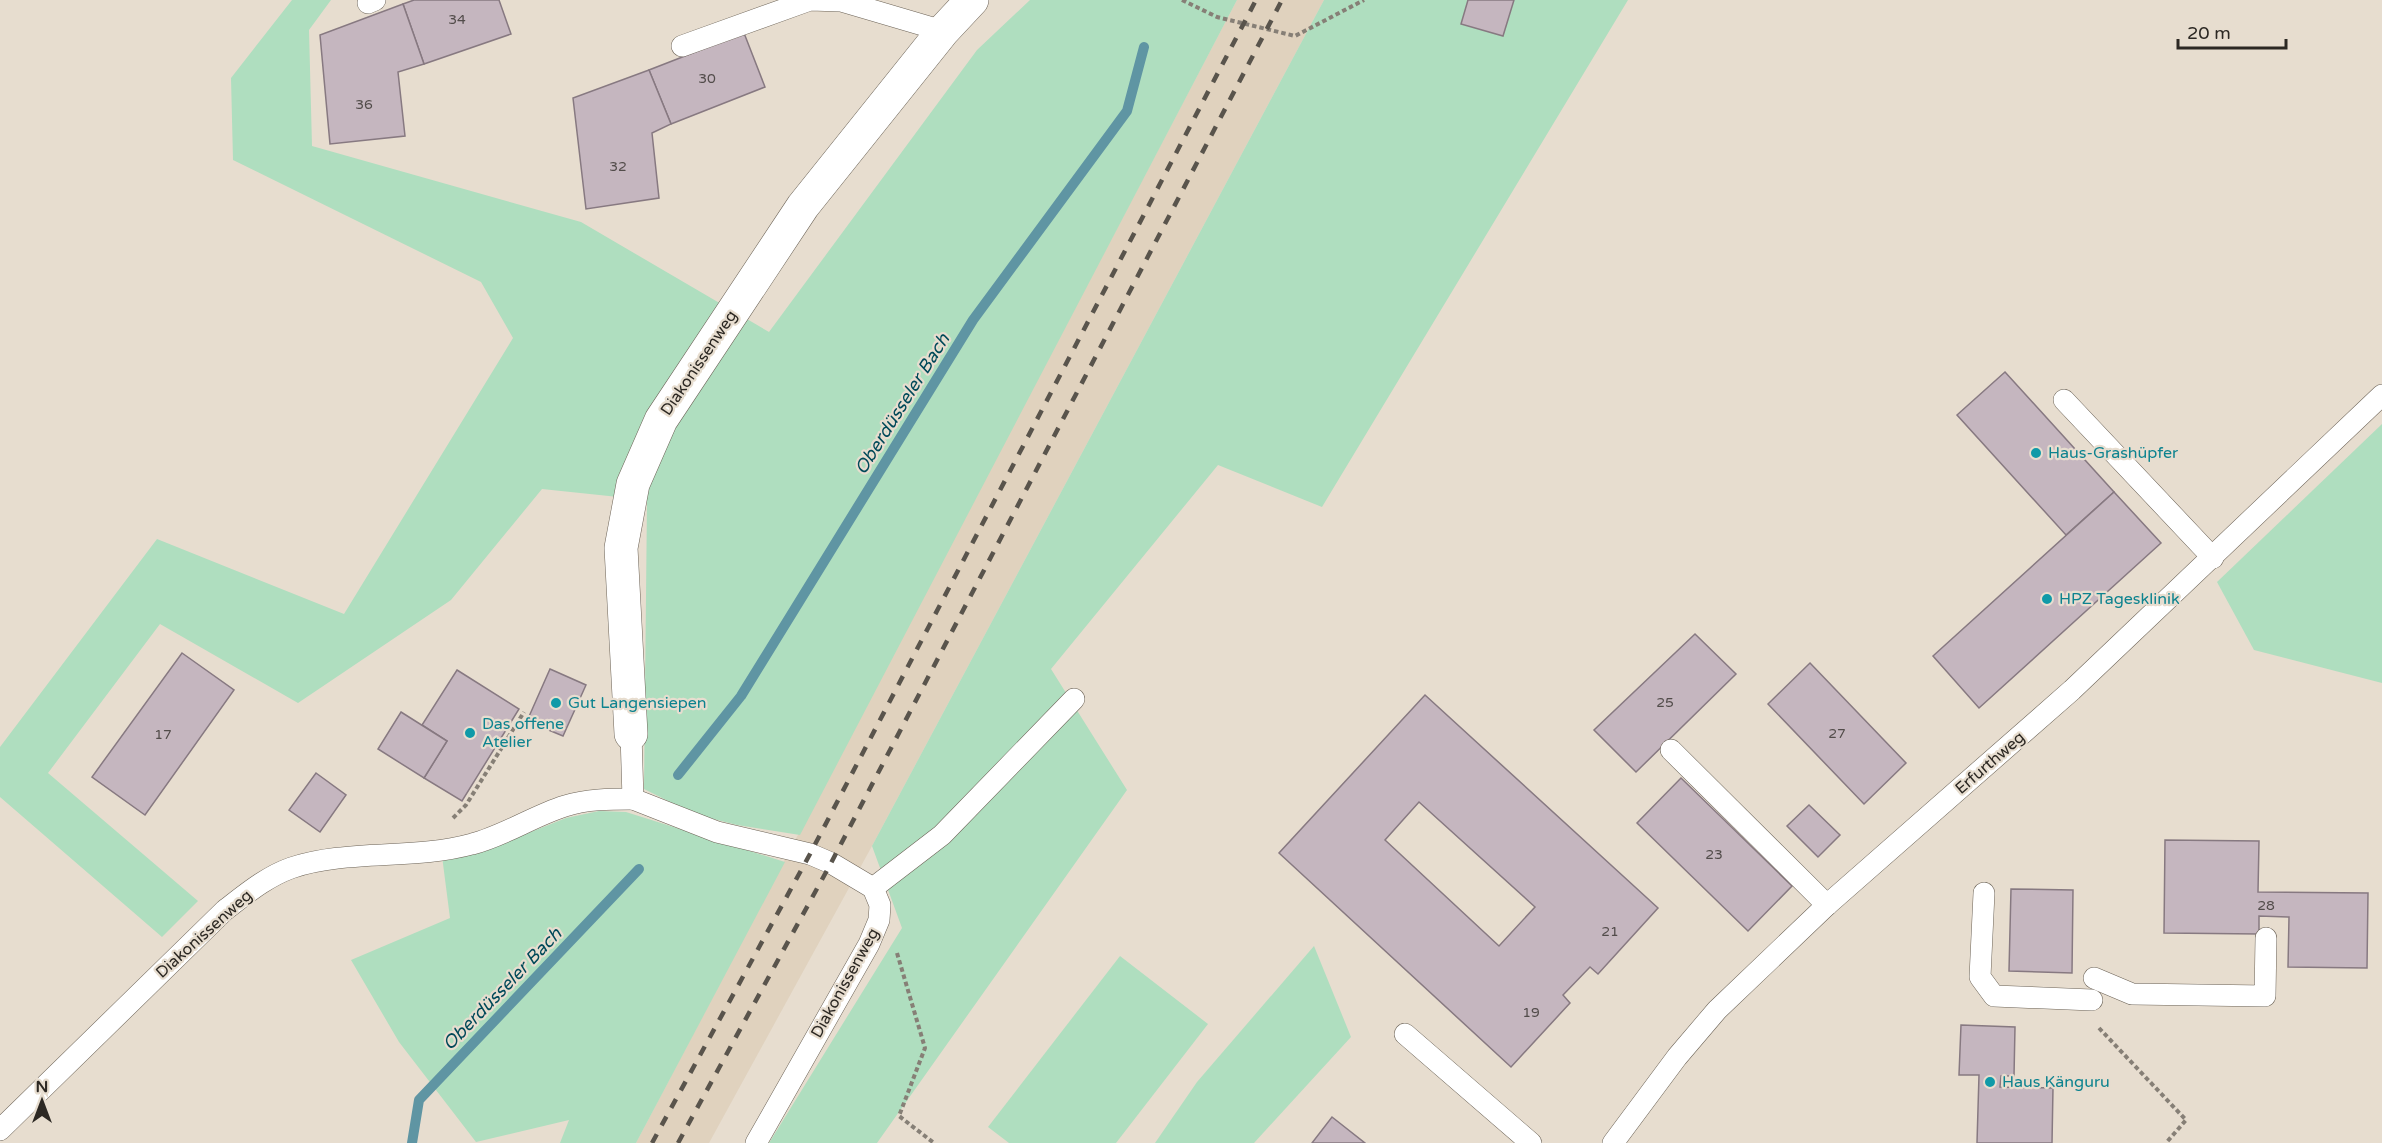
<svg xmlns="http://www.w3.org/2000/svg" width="2382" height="1143" viewBox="0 0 2382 1143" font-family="'Varela Round',sans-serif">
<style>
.built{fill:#e0d2be}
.green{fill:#afdebf}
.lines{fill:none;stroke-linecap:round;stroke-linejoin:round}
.stream{stroke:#5f95a3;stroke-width:10}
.building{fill:#c5b6bf;stroke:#877981;stroke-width:1.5;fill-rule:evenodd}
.lane-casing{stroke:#6c6357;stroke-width:22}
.street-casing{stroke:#6c6357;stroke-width:34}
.path{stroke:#867f76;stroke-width:4;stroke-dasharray:4.5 3;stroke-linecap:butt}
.lane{stroke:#fff;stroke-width:21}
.street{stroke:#fff;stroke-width:33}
.rail{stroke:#59544c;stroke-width:4.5;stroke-dasharray:10 10;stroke-linecap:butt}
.culture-dot{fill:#0f9aa8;stroke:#e7ddcf;stroke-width:2}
.labels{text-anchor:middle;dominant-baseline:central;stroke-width:4.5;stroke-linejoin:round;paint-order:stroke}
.number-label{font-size:14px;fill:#524c4a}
.street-label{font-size:16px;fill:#2c2823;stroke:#e7ddcf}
.culture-label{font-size:16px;fill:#0d838f;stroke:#e7ddcf;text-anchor:start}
.water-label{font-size:18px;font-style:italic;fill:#004959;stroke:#e7ddcf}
</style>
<rect width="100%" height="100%" fill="#e7ddcf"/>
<polygon class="built" points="1237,0 1324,0 872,846 709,1143 636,1143"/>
<g class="green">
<polygon points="292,0 331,0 309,30 312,146 581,222 769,332 977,50 1030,0 1237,0 800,835 737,825 694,814 644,789 647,500 542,489 451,600 298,703 160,624 48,773 198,901 162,937 0,797 0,747 157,539 344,614 513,338 481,282 233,160 231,78"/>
<polygon points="1324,0 1628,0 1322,507 1218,465 1051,669 1127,790 877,1143 769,1143 902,928 872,846"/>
<polygon points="2382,424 2382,683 2254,650 2217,582"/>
<polygon points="599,811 626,812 785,862 636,1143 560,1143 569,1120 476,1142 399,1042 351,960 450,918 442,856 513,839 566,818"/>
<polygon points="1314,946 1351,1037 1254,1143 1155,1143 1197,1082"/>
<polygon points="1120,956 1208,1024 1116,1143 1009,1143 988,1127"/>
</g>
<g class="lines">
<g class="stream">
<polyline points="678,775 741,696 973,320 1127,111 1144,47"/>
<polyline points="412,1143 419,1100 639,869"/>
</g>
</g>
<g class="building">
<polygon points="414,0 499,0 511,34 424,64 403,4"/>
<polygon points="1468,0 1514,0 1503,36 1461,24"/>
<polygon points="403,4 424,64 398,72 405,136 330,144 320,35"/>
<polygon points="744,33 765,87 671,124 649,70"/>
<polygon points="649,70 671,124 652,133 659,198 586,209 573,98"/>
<polygon points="2005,372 2114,492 2066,535 1957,415"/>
<polygon points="2114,492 2161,543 1979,708 1933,656"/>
<polygon points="1695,634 1736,674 1636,772 1594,730"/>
<polygon points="182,653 234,690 145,815 92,777"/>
<polygon points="1810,663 1906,763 1864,804 1768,704"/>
<polygon points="550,669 586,685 563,736 527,721"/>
<polygon points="457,670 519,709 462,801 424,778 447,741 422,725"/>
<path d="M1425,695L1658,908L1598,974L1590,967L1563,995L1570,1003L1511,1067L1279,853ZM1419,802L1535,907L1499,946L1385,840Z"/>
<polygon points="401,712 447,741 424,778 378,749"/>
<polygon points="316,773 346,795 320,832 289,810"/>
<polygon points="1681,778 1792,886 1748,931 1637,823"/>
<polygon points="1809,805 1840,835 1818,857 1787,826"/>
<polygon points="2165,840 2259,841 2258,892 2368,893 2367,968 2288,967 2289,917 2259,916 2259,934 2164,933"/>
<polygon points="2011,889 2073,890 2072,973 2009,971"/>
<polygon points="1961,1025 2015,1027 2014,1076 2001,1076 2000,1087 2053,1088 2052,1143 1977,1143 1979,1075 1959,1075"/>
<polygon points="1332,1117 1365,1143 1312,1143"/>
</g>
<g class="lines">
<g class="lane-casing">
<g id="lane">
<polyline points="368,3 375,0"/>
<polyline points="682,46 810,0 841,1 943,31"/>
<polyline points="2064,400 2213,558"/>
<polyline points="631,734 633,799 717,832 810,854 831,863 873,888 880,905 879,920 869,944 756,1143"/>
<polyline points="1671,750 1827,905"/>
<polyline points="873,888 942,835 1074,699"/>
<polyline points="1984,893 1980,977 1994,996 2092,1000"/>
<polyline points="2094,978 2132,994 2265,996 2266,938"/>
<polyline points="1405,1034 1531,1143"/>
<path d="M0,1130L225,910C246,894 266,877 291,868C347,849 414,860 472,844C504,836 533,816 565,806C587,799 610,799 633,799"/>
<polyline points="1613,1143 1677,1057 1717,1010 1827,905 2072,690 2382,395"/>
</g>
</g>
<g class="street-casing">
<polyline id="street" points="631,734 621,548 633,484 661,420 803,206 943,31 972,0"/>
</g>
<g class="path">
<polyline points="1182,0 1217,17 1295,36 1364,0"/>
<polyline points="453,818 466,805 524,712"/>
<polyline points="897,953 925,1048 899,1116 934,1143"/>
<polyline points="2099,1028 2186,1120 2166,1143"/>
</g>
<use href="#lane" class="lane"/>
<use href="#street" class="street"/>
<g class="rail">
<polyline points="652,1143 810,854 1256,0"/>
<polyline points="678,1143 831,863 1282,0"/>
</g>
</g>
<g class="culture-dot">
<circle cx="2036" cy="453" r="6"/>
<circle cx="2047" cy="599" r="6"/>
<circle cx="556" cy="703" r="6"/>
<circle cx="470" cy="733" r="6"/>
<circle cx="1990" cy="1082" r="6"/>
</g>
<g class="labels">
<g class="number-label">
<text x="457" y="19">34</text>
<text x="707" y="78">30</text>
<text x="364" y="104">36</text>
<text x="618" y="166">32</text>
<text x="1665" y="702">25</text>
<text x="1837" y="733">27</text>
<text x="163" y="734">17</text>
<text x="1714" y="854">23</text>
<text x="2266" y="905">28</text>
<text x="1610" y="931">21</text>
<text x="1531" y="1012">19</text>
</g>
<g class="street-label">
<text transform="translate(699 363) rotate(-56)">Diakonissenweg</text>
<text transform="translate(1990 763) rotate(-41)">Erfurthweg</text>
<text transform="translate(204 934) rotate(-42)">Diakonissenweg</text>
<text transform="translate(845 983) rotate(-61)">Diakonissenweg</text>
</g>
<g class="culture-label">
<text x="2048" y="453">Haus-Grashüpfer</text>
<text x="2059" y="599">HPZ Tagesklinik</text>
<text x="568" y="703">Gut Langensiepen</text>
<text x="482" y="724">Das offene<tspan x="482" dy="18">Atelier</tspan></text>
<text x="2002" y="1082">Haus Känguru</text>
</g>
<g class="water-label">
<text transform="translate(902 404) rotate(-58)">Oberdüsseler Bach</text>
<text transform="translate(502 989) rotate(-46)">Oberdüsseler Bach</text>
</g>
</g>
<g transform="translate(42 1101)" stroke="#e7ddcf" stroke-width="4.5" paint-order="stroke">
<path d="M0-4.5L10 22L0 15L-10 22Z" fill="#2c2823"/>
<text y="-9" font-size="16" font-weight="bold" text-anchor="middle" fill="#2c2823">N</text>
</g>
<path d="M2178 39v9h108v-9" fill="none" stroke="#2c2823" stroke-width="3"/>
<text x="2187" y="39" font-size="18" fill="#2c2823" stroke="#e7ddcf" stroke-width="4.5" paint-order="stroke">20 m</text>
</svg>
